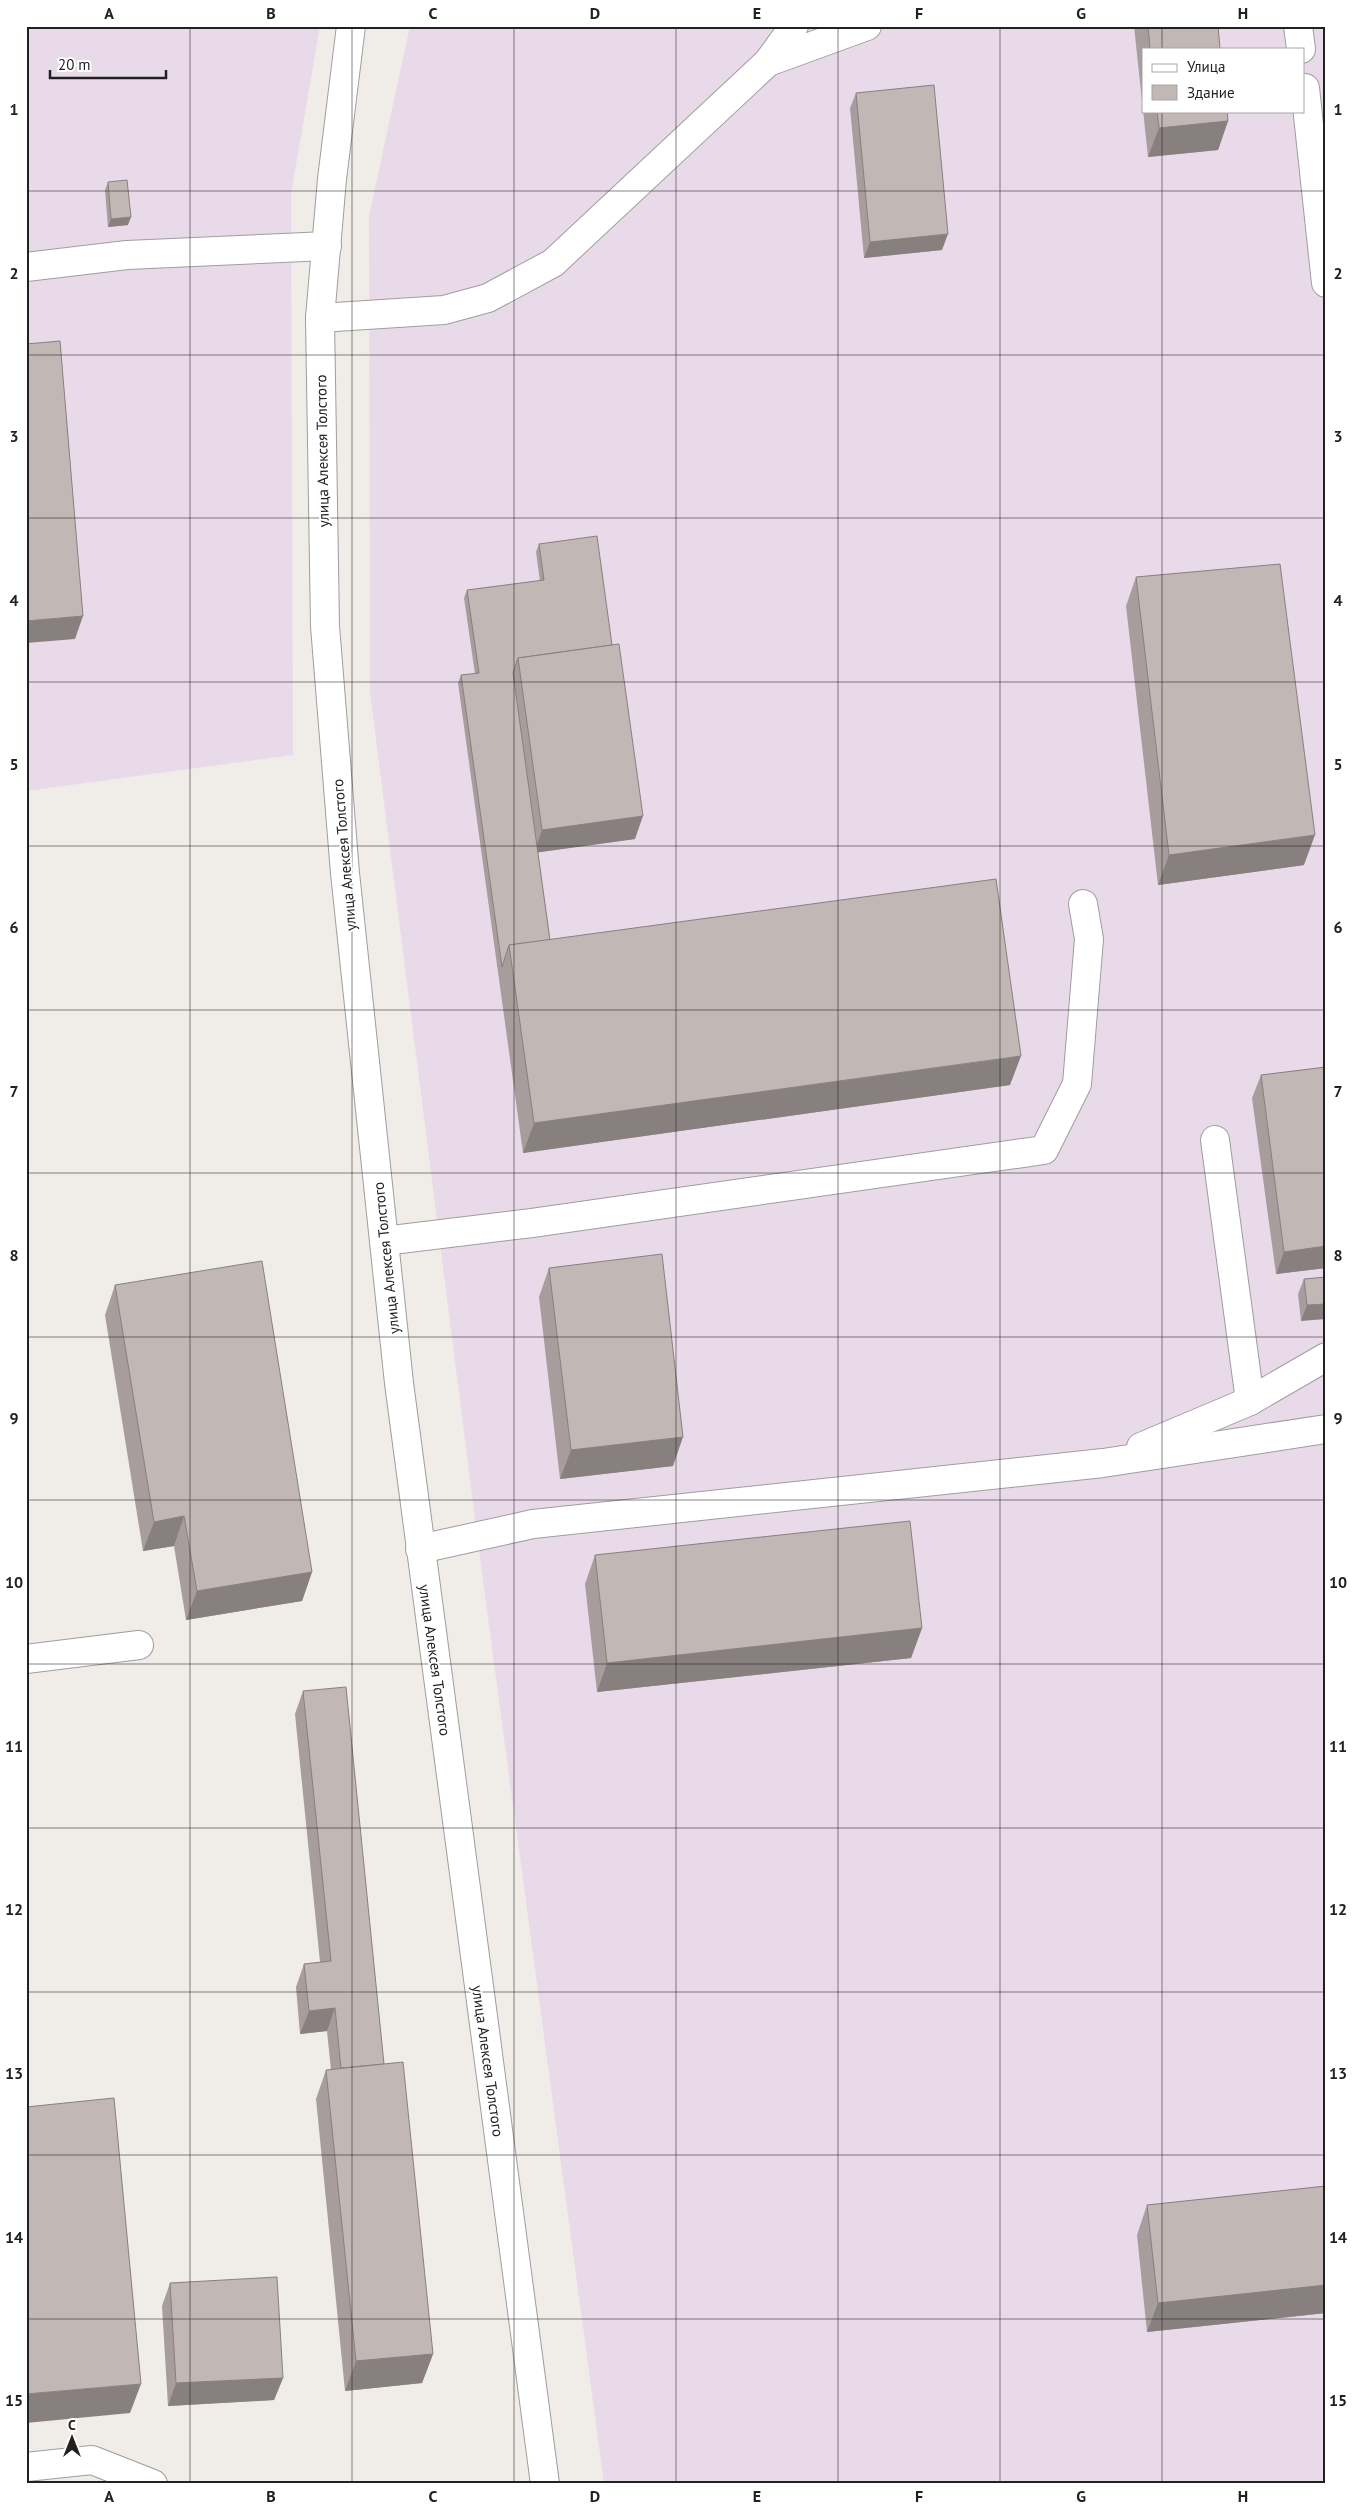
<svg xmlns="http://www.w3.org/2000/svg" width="1352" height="2510" viewBox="0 0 1352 2510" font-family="'PT Sans',sans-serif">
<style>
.industrial{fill:#e9dae9;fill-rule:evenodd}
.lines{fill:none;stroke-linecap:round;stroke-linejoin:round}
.minor-casing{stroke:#9e9e9e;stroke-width:30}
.minor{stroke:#fff;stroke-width:28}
.wall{fill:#a69d9c}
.shaded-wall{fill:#87807f}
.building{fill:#c1b7b5;stroke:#87807f}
.grid{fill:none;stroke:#212121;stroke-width:1;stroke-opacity:0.55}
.labels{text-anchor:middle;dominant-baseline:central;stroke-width:4;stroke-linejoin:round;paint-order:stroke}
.street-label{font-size:15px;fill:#212121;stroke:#fff}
.neatline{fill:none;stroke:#212121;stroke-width:2}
.grid-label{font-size:16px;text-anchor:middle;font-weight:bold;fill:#212121}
</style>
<rect width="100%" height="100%" fill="#f0ece8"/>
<g class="industrial">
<polygon points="26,26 320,26 291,194 293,755 26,791"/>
<path d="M410,26H1326V2484H604L481,1566L370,692L369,216ZM1143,49H1303V111H1143Z"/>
</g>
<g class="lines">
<g class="minor-casing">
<g id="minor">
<polyline points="351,26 332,179 320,318 325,626 345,873 399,1383 545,2484"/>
<polyline points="1298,26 1301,49"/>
<polyline points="768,62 794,26"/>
<polyline points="1305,88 1326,283"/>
<polyline points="26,267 127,255 327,246"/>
<polyline points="320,318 444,310 488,298 553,263 768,62 867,26"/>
<polyline points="1215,1140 1250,1401"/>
<polyline points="384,1241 532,1223 1044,1150 1077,1084 1089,939 1083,904"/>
<polyline points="1141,1447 1250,1401 1326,1357"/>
<polyline points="420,1549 533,1524 1103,1463 1326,1429"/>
<polyline points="26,1659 139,1645"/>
<polyline points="26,2467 92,2460 153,2484"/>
</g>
</g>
<use href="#minor" class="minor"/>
</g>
<g class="wall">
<polygon points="1134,26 1218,26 1220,49 1143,49 1143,111 1227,111 1228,121 1218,150 1148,157"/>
<polygon points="856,93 942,250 864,258 850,108"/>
<polygon points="108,182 128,225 108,227 105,190"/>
<polygon points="539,544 635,839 538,852 550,940 1010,1085 523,1153 458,683 461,675 475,674 464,598 467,590 540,581 536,552"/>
<polygon points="1136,577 1304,865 1158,885 1126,606"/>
<polygon points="1326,1067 1326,1268 1276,1274 1252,1098 1261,1075"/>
<polygon points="549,1268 673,1466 560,1479 539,1297"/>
<polygon points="1326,1277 1301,1321 1298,1294 1304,1279"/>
<polygon points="115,1285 312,1572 302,1601 186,1620 174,1546 143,1551 105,1315"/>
<polygon points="595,1555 922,1628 911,1658 597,1692 585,1584"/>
<polygon points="303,1691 384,2064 433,2354 422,2383 345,2391 316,2099 326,2070 331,2070 327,2031 300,2034 296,1987 304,1964 320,1962 295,1714"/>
<polygon points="1326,2186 1326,2313 1147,2332 1137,2235 1147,2205"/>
<polygon points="170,2283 283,2378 274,2400 168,2406 162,2306"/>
</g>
<g class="shaded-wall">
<polygon points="1228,121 1218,150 1148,157 1159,128"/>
<polygon points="131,217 128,225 108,227 111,219"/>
<polygon points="948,234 942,250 864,258 870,242"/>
<polygon points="83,616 75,639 26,643 26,621"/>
<polygon points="643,816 635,839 534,853 542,830"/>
<polygon points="1315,835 1304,865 1158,885 1169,855"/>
<polygon points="1021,1056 1010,1085 523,1153 534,1123"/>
<polygon points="1326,1246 1326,1268 1276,1274 1284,1252"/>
<polygon points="1326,1304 1326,1319 1301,1321 1307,1305"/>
<polygon points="683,1437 673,1466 560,1479 571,1450"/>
<polygon points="184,1516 174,1546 143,1551 154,1522"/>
<polygon points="312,1572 302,1601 186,1620 197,1591"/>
<polygon points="922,1628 911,1658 597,1692 607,1663"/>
<polygon points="335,2008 327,2031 300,2034 309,2011"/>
<polygon points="1326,2285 1326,2313 1147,2332 1158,2303"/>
<polygon points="433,2354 422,2383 345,2391 356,2361"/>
<polygon points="283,2378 274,2400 168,2406 176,2383"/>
<polygon points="141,2384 130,2413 26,2423 26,2394"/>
</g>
<g class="building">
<polygon points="1148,26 1218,26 1220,49 1150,49"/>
<polygon points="934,85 948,234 870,242 856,93"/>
<polygon points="1157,111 1227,111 1228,121 1159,128"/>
<polygon points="127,180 131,217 111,219 108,182"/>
<polygon points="60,341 83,616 26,621 26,344"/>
<polygon points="597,536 612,645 518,658 513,673 550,940 509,945 502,967 461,675 479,673 467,590 544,580 539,544"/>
<polygon points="1280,564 1315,835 1169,855 1136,577"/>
<polygon points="619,644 643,816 542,830 518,658"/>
<polygon points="996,879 1021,1056 534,1123 509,945"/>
<polygon points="1326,1067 1326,1246 1284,1252 1261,1075"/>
<polygon points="662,1254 683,1437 571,1450 549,1268"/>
<polygon points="262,1261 312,1572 197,1591 184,1516 154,1522 115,1285"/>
<polygon points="1326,1277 1326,1304 1307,1305 1304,1279"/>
<polygon points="910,1521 922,1628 607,1663 595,1555"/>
<polygon points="346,1687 384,2064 341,2068 335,2008 309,2011 304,1964 331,1961 303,1691"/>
<polygon points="403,2062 433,2354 356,2361 326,2070"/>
<polygon points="114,2098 141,2384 26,2394 26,2107"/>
<polygon points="1326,2186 1326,2285 1158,2303 1147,2205"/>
<polygon points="277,2277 283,2378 176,2383 170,2283"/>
</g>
<path class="grid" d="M190,26V2484M352,26V2484M514,26V2484M676,26V2484M838,26V2484M1000,26V2484M1162,26V49M1162,111V2484M26,191H1326M26,355H1326M26,518H1326M26,682H1326M26,846H1326M26,1010H1326M26,1173H1326M26,1337H1326M26,1500H1326M26,1664H1326M26,1828H1326M26,1992H1326M26,2155H1326M26,2319H1326"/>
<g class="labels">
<g class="street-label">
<text transform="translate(322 451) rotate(-91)">улица Алексея Толстого</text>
<text transform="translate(344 855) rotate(-95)">улица Алексея Толстого</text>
<text transform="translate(386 1258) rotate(-96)">улица Алексея Толстого</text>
<text transform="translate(435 1660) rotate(82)">улица Алексея Толстого</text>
<text transform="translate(488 2061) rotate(82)">улица Алексея Толстого</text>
</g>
</g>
<rect width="1352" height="2510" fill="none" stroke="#ffffff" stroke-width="55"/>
<rect x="1142" y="48" width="162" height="65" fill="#ffffff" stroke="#a6a6a6"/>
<rect x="1152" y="64" width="25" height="8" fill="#ffffff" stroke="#a6a6a6"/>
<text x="1187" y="72" font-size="15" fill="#212121">Улица</text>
<rect x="1152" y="85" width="25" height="15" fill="#c1b7b5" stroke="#a6a6a6"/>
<text x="1187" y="98" font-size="15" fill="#212121">Здание</text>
<g transform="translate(72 2438)" stroke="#ffffff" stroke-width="4" paint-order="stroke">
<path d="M0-4L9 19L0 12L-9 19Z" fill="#212121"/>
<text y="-8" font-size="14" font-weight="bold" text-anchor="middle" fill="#212121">С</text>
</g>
<path d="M50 70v8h116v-8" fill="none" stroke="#212121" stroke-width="2.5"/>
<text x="58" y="70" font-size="15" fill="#212121" stroke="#ffffff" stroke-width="4" paint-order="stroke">20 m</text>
<rect x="28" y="28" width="1296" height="2454" class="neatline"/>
<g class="grid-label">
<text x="109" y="19">A</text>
<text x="271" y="19">B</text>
<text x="433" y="19">C</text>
<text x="595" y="19">D</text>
<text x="757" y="19">E</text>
<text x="919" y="19">F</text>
<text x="1081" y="19">G</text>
<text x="1243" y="19">H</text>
<text x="14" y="115">1</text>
<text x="1338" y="115">1</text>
<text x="14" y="279">2</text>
<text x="1338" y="279">2</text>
<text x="14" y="442">3</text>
<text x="1338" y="442">3</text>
<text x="14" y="606">4</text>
<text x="1338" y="606">4</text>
<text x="14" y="770">5</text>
<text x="1338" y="770">5</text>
<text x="14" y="933">6</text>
<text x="1338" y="933">6</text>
<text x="14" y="1097">7</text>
<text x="1338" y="1097">7</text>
<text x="14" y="1261">8</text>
<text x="1338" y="1261">8</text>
<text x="14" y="1424">9</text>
<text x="1338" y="1424">9</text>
<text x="14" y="1588">10</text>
<text x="1338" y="1588">10</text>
<text x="14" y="1752">11</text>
<text x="1338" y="1752">11</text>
<text x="14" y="1915">12</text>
<text x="1338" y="1915">12</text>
<text x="14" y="2079">13</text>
<text x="1338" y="2079">13</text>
<text x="14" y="2243">14</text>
<text x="1338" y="2243">14</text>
<text x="14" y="2406">15</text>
<text x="1338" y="2406">15</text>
<text x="109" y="2502">A</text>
<text x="271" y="2502">B</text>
<text x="433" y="2502">C</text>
<text x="595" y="2502">D</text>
<text x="757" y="2502">E</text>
<text x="919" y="2502">F</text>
<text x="1081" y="2502">G</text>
<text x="1243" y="2502">H</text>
</g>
</svg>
